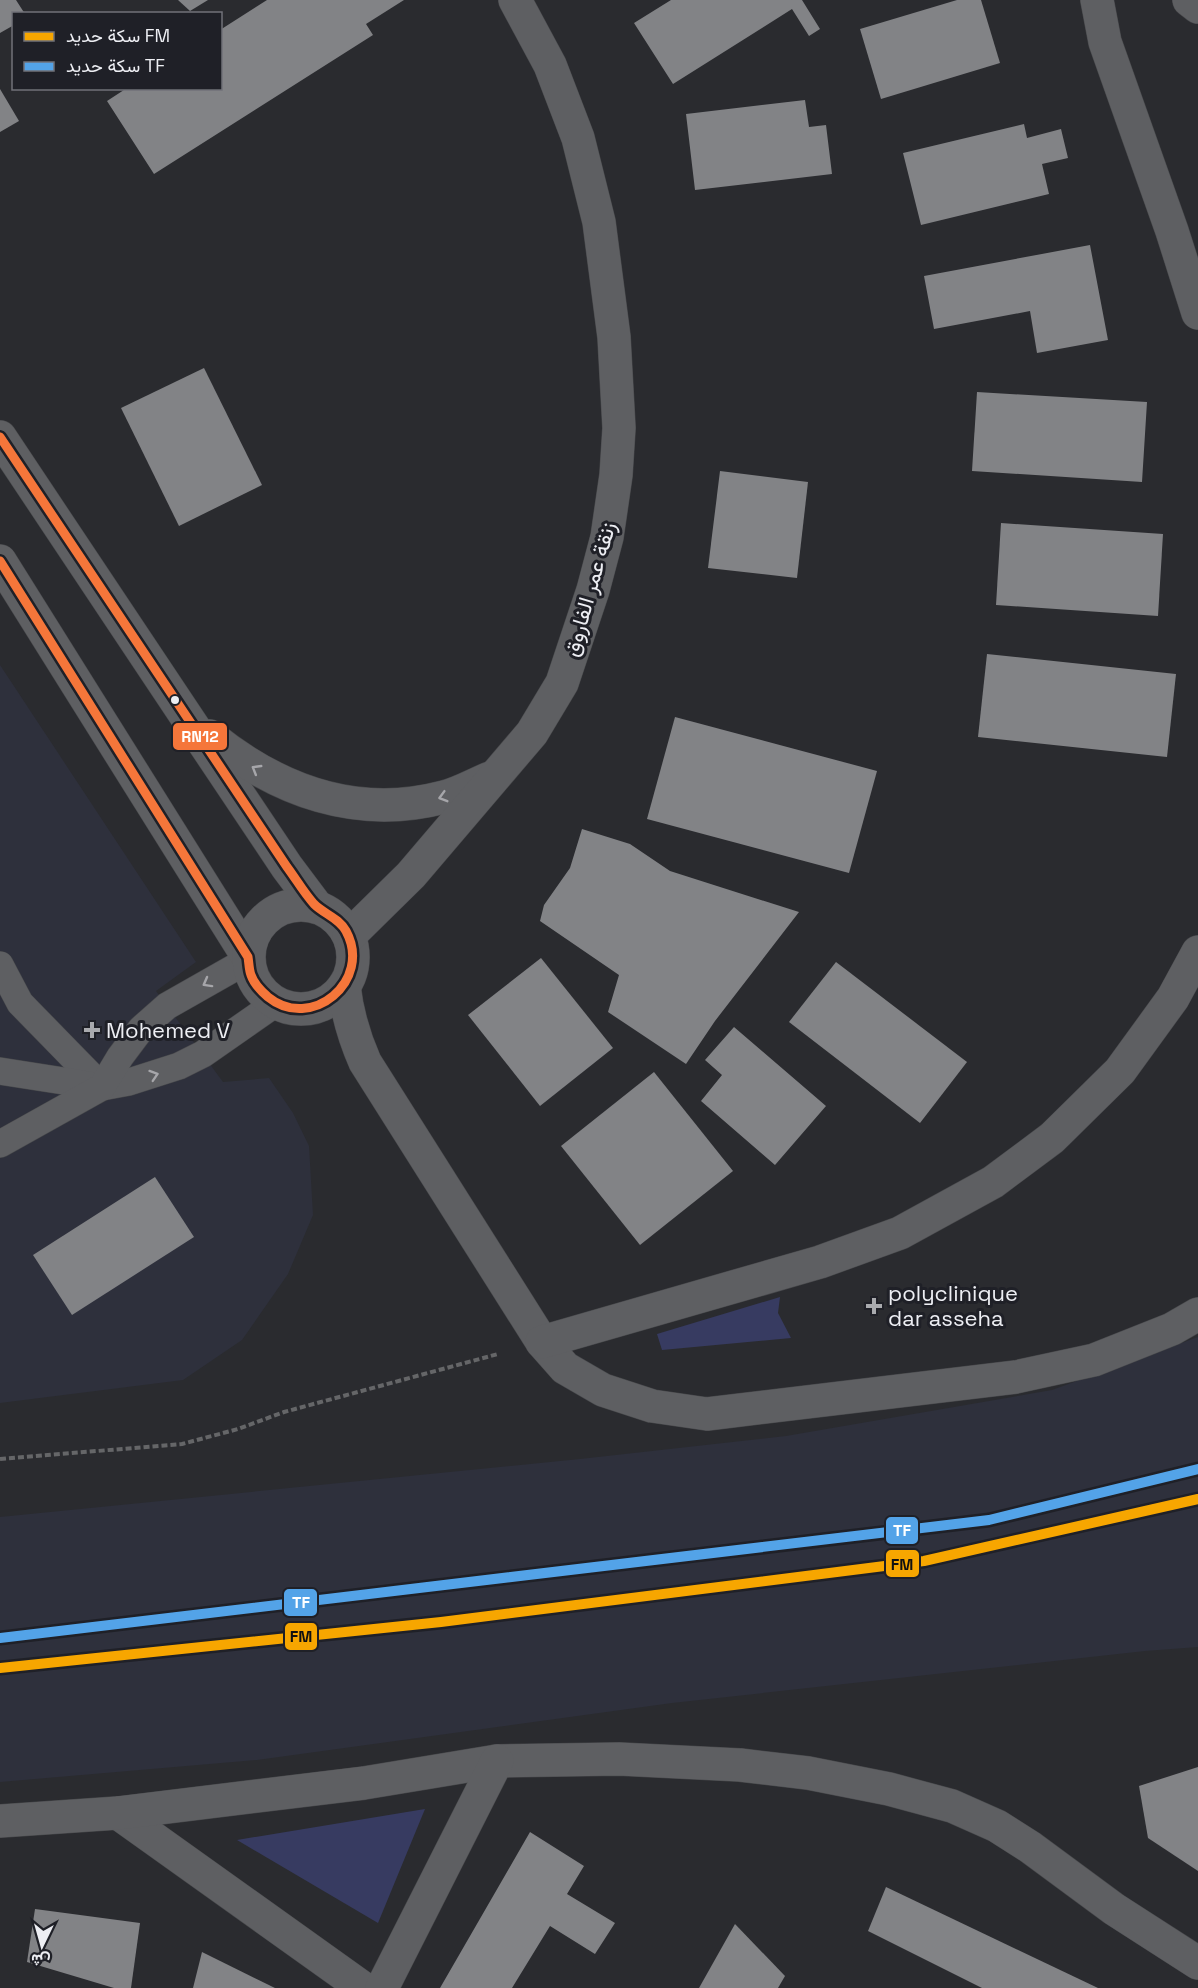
<svg xmlns="http://www.w3.org/2000/svg" width="1198" height="1988" viewBox="0 0 1198 1988" font-family="'Space Grotesk',Vazirmatn,sans-serif">
<style>
.built{fill:#2e303c}
.green{fill:#373b61}
.building{fill:#828386}
.lines{fill:none;stroke-linecap:round;stroke-linejoin:round}
.service-casing{stroke:#47484b;stroke-width:28}
.minor-casing{stroke:#47484b;stroke-width:34}
.path{stroke:#656668;stroke-width:4;stroke-dasharray:6 3;stroke-linecap:butt}
.service{stroke:#5e5f62;stroke-width:27}
.minor{stroke:#5e5f62;stroke-width:33}
.bus-1-casing{stroke:#1f2027;stroke-width:14}
.bus-1{stroke:#f5763a;stroke-width:9}
.rail-1-casing{stroke:#1f2027;stroke-width:15}
.rail-2-casing{stroke:#1f2027;stroke-width:15}
.rail-1{stroke:#f7a600;stroke-width:10}
.rail-2{stroke:#53a3e8;stroke-width:10}
.oneway{stroke:#a6a6aa}
.bus-dot{fill:#edeef3;stroke:#1f2027;stroke-width:2}
.poi-dot{fill:#a9aaae;stroke:#1f2027;stroke-width:2}
.labels{text-anchor:middle;dominant-baseline:central;stroke-width:6;stroke-linejoin:round;paint-order:stroke}
.street-label{font-size:22px;fill:#edeef3;stroke:#1f2027}
.poi-label{font-size:22px;fill:#edeef3;stroke:#1f2027;text-anchor:start}
.line-badge{stroke:#1f2027;stroke-width:2}
.badge-label{font-size:16px;text-anchor:middle;font-weight:bold;fill:#fff}
.pale-badge-label{font-size:16px;text-anchor:middle;font-weight:bold;fill:#111}
</style>
<rect width="100%" height="100%" fill="#2a2b2f"/>
<g class="built">
<polygon points="0,665 196,962 156,991 223,1082 269,1078 293,1113 309,1146 313,1215 288,1274 242,1340 183,1380 0,1403"/>
<polygon points="1198,1337 1198,1647 1145,1651 672,1703 257,1760 0,1782 0,1517 580,1459 786,1436 1052,1390"/>
</g>
<g class="green">
<polygon points="780,1297 778,1313 791,1338 662,1350 657,1334"/>
<polygon points="425,1809 378,1923 237,1840"/>
</g>
<g class="building">
<polygon points="0,0 16,0 25,14 14,14 14,25 0,33"/>
<polygon points="178,0 208,0 190,11"/>
<polygon points="267,0 404,0 366,24 373,35 154,174 107,101 127,88 220,88 220,30"/>
<polygon points="671,0 802,0 820,29 809,36 792,9 673,84 634,23"/>
<polygon points="957,0 981,0 1000,63 881,99 860,29"/>
<polygon points="0,89 19,121 0,132"/>
<polygon points="805,100 809,127 826,125 832,174 695,190 686,114"/>
<polygon points="1024,124 1027,138 1061,129 1068,158 1042,164 1049,194 921,225 903,153"/>
<polygon points="1090,245 1108,340 1037,353 1030,311 934,329 924,276"/>
<polygon points="204,368 262,485 179,526 121,408"/>
<polygon points="977,392 1147,402 1142,482 972,471"/>
<polygon points="720,471 808,482 797,578 708,568"/>
<polygon points="1001,523 1163,534 1158,616 996,605"/>
<polygon points="987,654 1176,674 1167,757 978,737"/>
<polygon points="675,717 877,771 849,873 647,819"/>
<polygon points="582,829 630,844 670,871 799,912 715,1021 686,1064 608,1012 619,975 540,921 544,905 570,868"/>
<polygon points="541,958 613,1048 540,1106 468,1015"/>
<polygon points="836,962 967,1062 920,1123 789,1022"/>
<polygon points="734,1027 826,1106 775,1165 701,1101 722,1075 705,1060"/>
<polygon points="654,1072 733,1171 640,1245 561,1146"/>
<polygon points="155,1177 194,1237 72,1315 33,1255"/>
<polygon points="1198,1767 1198,1871 1148,1838 1139,1786"/>
<polygon points="530,1832 584,1866 567,1894 615,1923 595,1954 550,1926 512,1988 440,1988"/>
<polygon points="886,1887 1098,1988 982,1988 868,1931"/>
<polygon points="35,1909 140,1923 131,1988 114,1988 27,1962"/>
<polygon points="735,1924 785,1976 778,1988 699,1988"/>
<polygon points="202,1952 275,1988 193,1988"/>
</g>
<g class="lines">
<g class="service-casing">
<g id="service">
<polyline points="0,965 20,1003 102,1087"/>
<polyline points="0,1071 102,1087 129,1082 179,1066 203,1054 276,1003"/>
<polyline points="0,1144 102,1087 120,1057 141,1029 167,1006 248,960"/>
</g>
</g>
<g class="minor-casing">
<g id="minor">
<polyline points="1097,0 1105,42 1172,231 1198,313"/>
<polyline points="1189,0 1198,7"/>
<polyline points="0,437 188,719 287,867 317,907"/>
<polyline points="0,561 248,957"/>
<path d="M210,736C278,791 357,820 444,797C460,793 475,784 490,778"/>
<circle cx="301" cy="957" r="52"/>
<polyline points="349,936 411,875 532,733 562,683 593,590 607,537 616,475 619,428 614,337 599,222 578,138 550,65 515,0"/>
<path d="M344,986C347,1013 354,1037 365,1062L542,1342L565,1368L603,1390L652,1406L707,1414L1016,1377L1094,1360L1172,1329L1198,1314"/>
<polyline points="542,1342 820,1262 900,1233 993,1182 1052,1138 1120,1071 1173,998 1198,952"/>
<polyline points="118,1813 363,1988"/>
<polyline points="0,1821 118,1813 364,1783 497,1761 619,1759 740,1765 808,1773 889,1789 952,1806 997,1826 1030,1847 1114,1909 1198,1963"/>
<polyline points="382,1988 497,1761"/>
</g>
</g>
<polyline class="path" points="0,1459 182,1444 238,1429 284,1412 498,1354"/>
<use href="#service" class="service"/>
<use href="#minor" class="minor"/>
<g class="bus-1-casing">
<path id="bus-1" d="M0,437L287,867C296,879 304,893 314,904C324,914 339,918 346,931C373,981 311,1032 268,997C261,991 254,984 251,975C249,970 249,963 248,957L0,561"/>
</g>
<use href="#bus-1" class="bus-1"/>
<g class="rail-1-casing">
<polyline id="rail-1" points="0,1668 441,1622 924,1561 1198,1499"/>
</g>
<g class="rail-2-casing">
<polyline id="rail-2" points="0,1638 989,1520 1198,1469"/>
</g>
<use href="#rail-1" class="rail-1"/>
<use href="#rail-2" class="rail-2"/>
</g>
<defs><path id="oneway-chevron" d="M-2-3.5L2.5 0L-2 3.5" fill="none" stroke-width="1.6" stroke-linecap="round" stroke-linejoin="round" transform="scale(1.5)"/></defs>
<g class="oneway">
<use href="#oneway-chevron" transform="translate(256 769) rotate(-149)"/>
<use href="#oneway-chevron" transform="translate(443 797) rotate(164)"/>
<use href="#oneway-chevron" transform="translate(207 983) rotate(151)"/>
<use href="#oneway-chevron" transform="translate(154 1075) rotate(-18)"/>
</g>
<circle class="bus-dot" cx="175" cy="700" r="5"/>
<g class="poi-dot">
<path d="M89 1021h6v6h6v6h-6v6h-6v-6h-6v-6h6z"/>
<path d="M871 1297h6v6h6v6h-6v6h-6v-6h-6v-6h6z"/>
</g>
<g class="labels">
<g class="street-label">
<text transform="translate(589 589) rotate(-74)">زنقة عمر الفاروق</text>
</g>
<g class="poi-label">
<text x="106" y="1030">Mohemed V</text>
<text x="888" y="1293">polyclinique<tspan x="888" dy="25">dar asseha</tspan></text>
</g>
</g>
<g class="line-badge">
<rect x="172" y="722" width="56" height="29" rx="6" fill="#f5763a"/>
<rect x="885" y="1516" width="34" height="29" rx="6" fill="#53a3e8"/>
<rect x="885" y="1549" width="35" height="29" rx="6" fill="#f7a600"/>
<rect x="283" y="1588" width="35" height="29" rx="6" fill="#53a3e8"/>
<rect x="284" y="1622" width="34" height="29" rx="6" fill="#f7a600"/>
</g>
<g class="badge-label">
<text x="200" y="742">RN12</text>
<text x="902" y="1536">TF</text>
<text x="301" y="1608">TF</text>
</g>
<g class="pale-badge-label">
<text x="902" y="1570">FM</text>
<text x="301" y="1642">FM</text>
</g>
<rect x="12" y="12" width="210" height="78" fill="#1f2027" stroke="#717279" stroke-width="1.5"/>
<rect x="24" y="32" width="30" height="9" fill="#f7a600" stroke="#717279" stroke-width="1.5"/>
<text x="66" y="42" font-size="18" fill="#edeef3">سكة حديد FM</text>
<rect x="24" y="62" width="30" height="9" fill="#53a3e8" stroke="#717279" stroke-width="1.5"/>
<text x="66" y="72" font-size="18" fill="#edeef3">سكة حديد TF</text>
<g transform="translate(42 1946) rotate(185)" stroke="#1f2027" stroke-width="4.5" paint-order="stroke">
<path d="M0-4.5L10 22L0 15L-10 22Z" fill="#edeef3"/>
<text y="-9" font-size="16" font-weight="bold" text-anchor="middle" fill="#edeef3">ش</text>
</g>
</svg>
